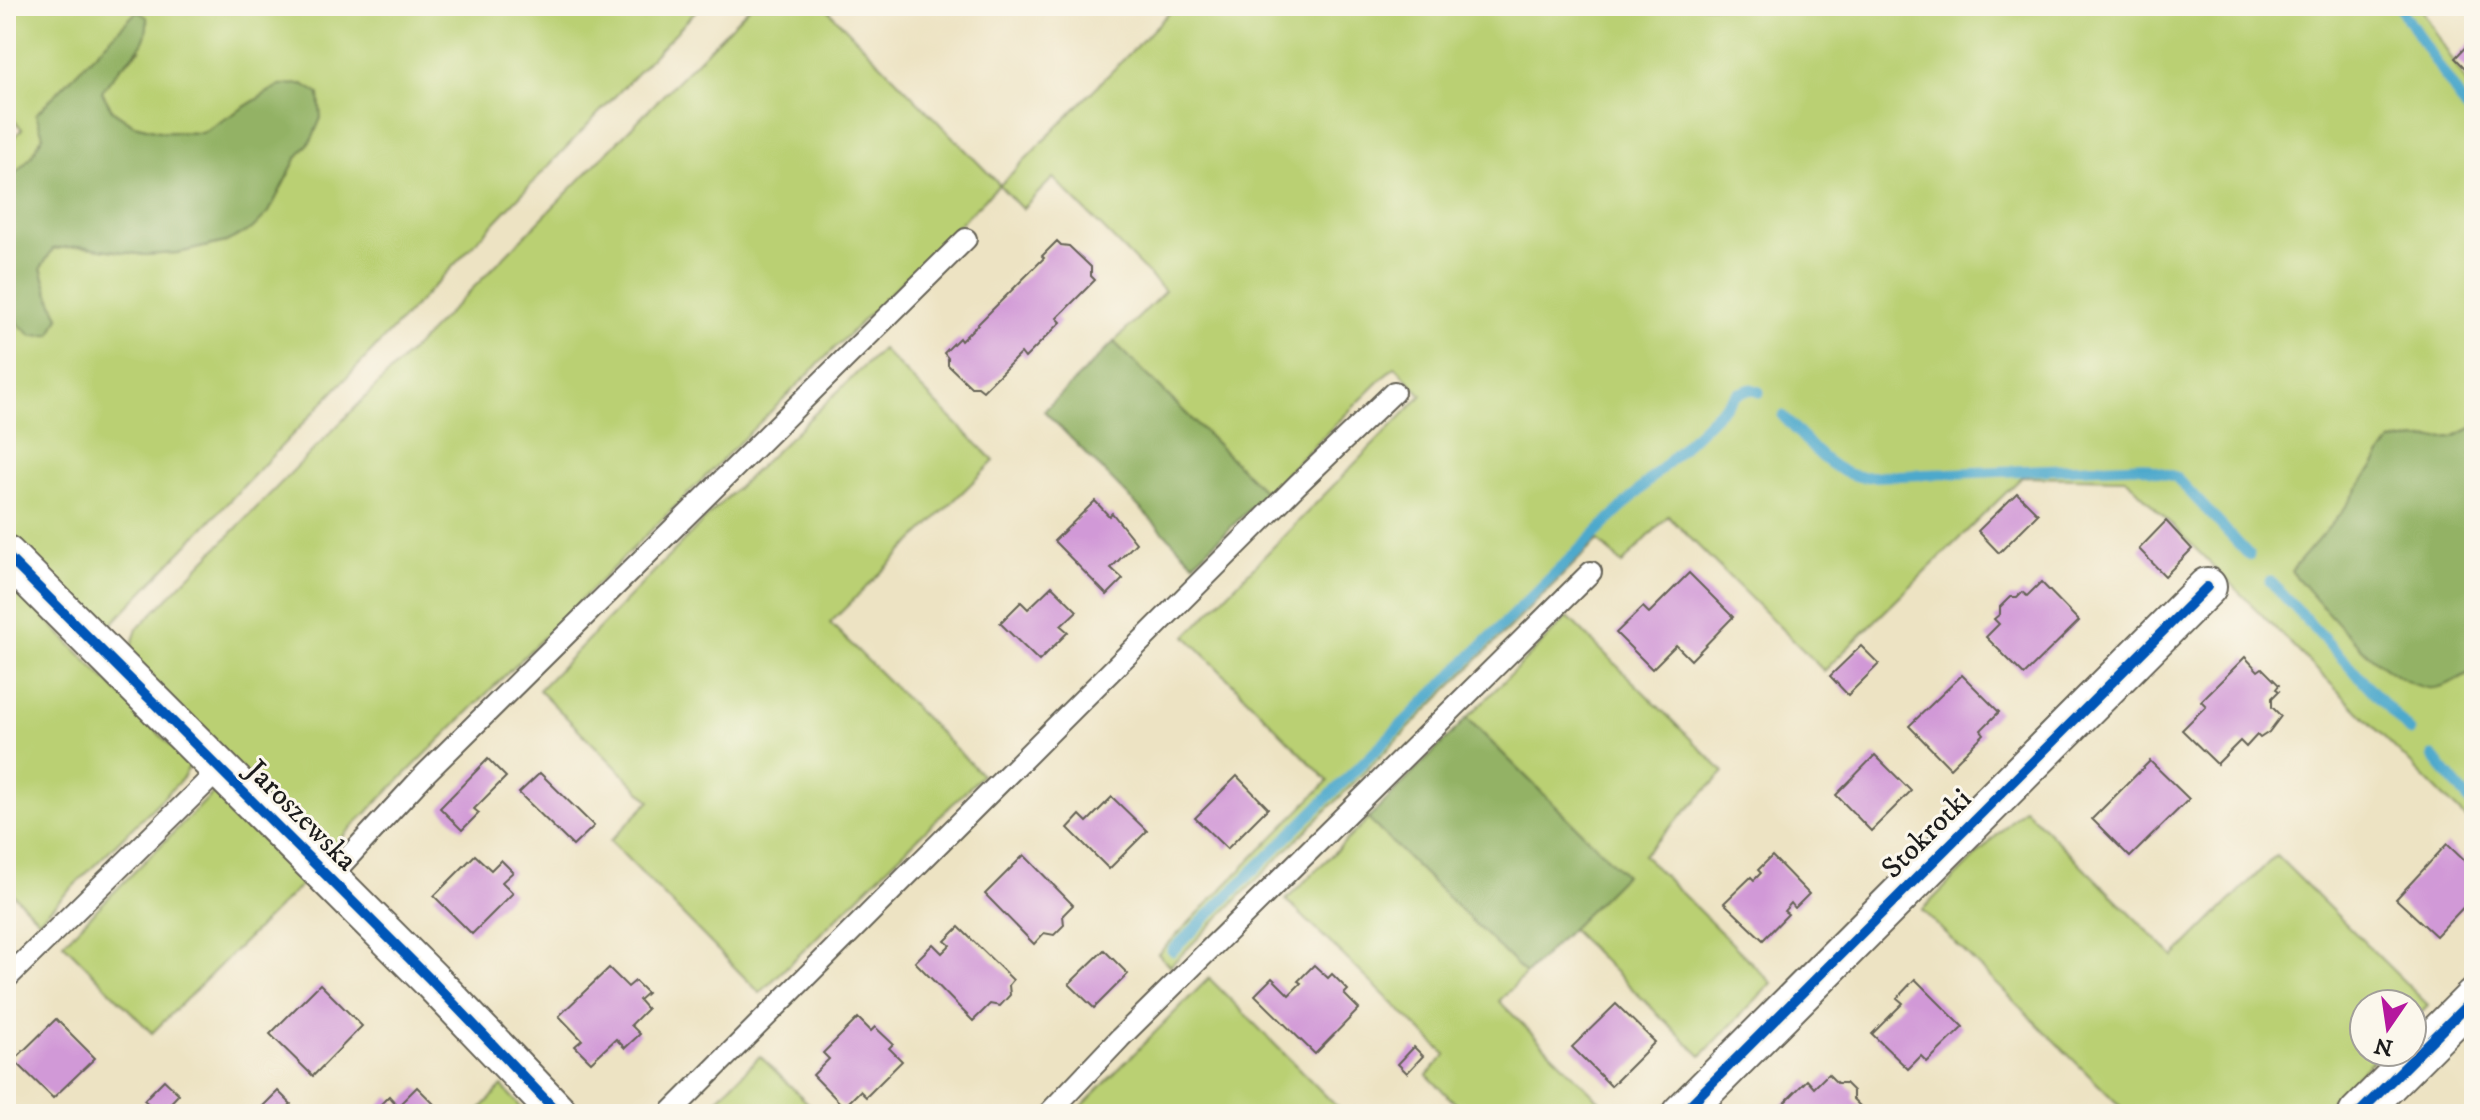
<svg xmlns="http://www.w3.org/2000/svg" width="2480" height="1120" viewBox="0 0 2480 1120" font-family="'IM FELL DW Pica',serif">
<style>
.green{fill:#bad073;stroke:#6b7648;stroke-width:2}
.forest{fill:#93b265;stroke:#586740;stroke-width:2}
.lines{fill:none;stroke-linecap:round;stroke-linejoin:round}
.stream{stroke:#4ea9cc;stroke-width:11}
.building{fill:#d199d7}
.lane-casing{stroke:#656256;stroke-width:24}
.street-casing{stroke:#656256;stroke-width:42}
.lane{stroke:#fff;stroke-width:20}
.street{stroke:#fff;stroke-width:38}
.cycleway-casing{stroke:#fbf7ec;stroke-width:15}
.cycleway{stroke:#0057b8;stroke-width:10}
.labels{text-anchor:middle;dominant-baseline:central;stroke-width:6;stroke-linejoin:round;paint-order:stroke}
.street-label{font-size:30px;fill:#1c1c1c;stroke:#fbf7ec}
</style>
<rect width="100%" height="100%" fill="#fbf7ec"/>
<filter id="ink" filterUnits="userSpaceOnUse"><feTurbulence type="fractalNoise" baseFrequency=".0125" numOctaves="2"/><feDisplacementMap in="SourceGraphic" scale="16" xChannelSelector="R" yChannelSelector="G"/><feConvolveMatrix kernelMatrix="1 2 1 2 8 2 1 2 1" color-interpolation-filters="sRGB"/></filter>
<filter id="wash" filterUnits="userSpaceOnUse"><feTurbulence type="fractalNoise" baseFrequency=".006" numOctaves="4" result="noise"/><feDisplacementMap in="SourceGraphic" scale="32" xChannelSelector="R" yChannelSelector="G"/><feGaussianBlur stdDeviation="1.8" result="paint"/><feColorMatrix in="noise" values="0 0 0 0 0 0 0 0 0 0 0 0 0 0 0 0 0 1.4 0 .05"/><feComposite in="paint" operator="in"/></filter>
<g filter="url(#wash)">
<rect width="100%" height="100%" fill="#ede3c3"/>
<g class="green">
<polygon points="6,6 132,6 137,11 142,6 701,6 108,628 91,624 6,539 6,265 12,293 59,317 48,292 41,267 53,249 79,246 145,255 178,253 226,242 269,212 296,159 312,139 280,85 202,133 163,132 134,125 112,110 101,92 120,68 141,49 43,136 32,156 6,183 6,145 22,129 6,112"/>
<polygon points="751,6 824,6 1000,185 1176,6 2420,6 2474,96 2474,427 2453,437 2391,441 2342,512 2454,682 2474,670 2474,827 2126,479 2022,477 1824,671 1668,516 1622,564 1598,540 1170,966 1158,954 1328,781 1186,636 1422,395 1395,366 1266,493 1114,342 1165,291 1053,178 1022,209 999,185 321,858 133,668 130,650 137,629"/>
<polygon points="882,349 994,461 830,623 982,775 760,993 610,841 650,801 539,690 708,516"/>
<polygon points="6,585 12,585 190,765 183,778 39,920 6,887"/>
<polygon points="1568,617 1724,772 1643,855 1772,983 1701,1056 1571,929 1624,874 1467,718"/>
<polygon points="215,791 304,882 152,1033 63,943"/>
<polygon points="2024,808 2174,957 2276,855 2428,1005 2412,1021 2412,1004 2364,1004 2364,1052 2381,1052 2318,1114 2128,1114 1922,910"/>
<polygon points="1368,819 1526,974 1499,1001 1613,1114 1466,1114 1427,1075 1446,1055 1286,900"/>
<polygon points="1209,978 1344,1114 1074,1114"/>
<polygon points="760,1056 819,1114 703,1114"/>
<polygon points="502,1086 527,1114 476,1114"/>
</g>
<g class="forest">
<path d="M137,11L147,17C149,42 138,50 122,66C114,74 108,83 102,92L112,110L134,125L163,132L202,133L280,85L303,84L319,94L321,118L312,139L296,159L269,212L252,229L226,242L178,253L145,255L79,246L53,249L41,268L48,292L59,317L51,335L32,336L17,323L6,265V183L32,156L43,136L36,114Z"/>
<polygon points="1114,342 1266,493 1194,563 1044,411"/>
<path d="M2474,427V670C2461,677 2443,690 2428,688C2379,681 2323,606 2291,571L2342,512L2391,441L2453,437Z"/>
<polygon points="1467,718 1625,875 1526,974 1368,819"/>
</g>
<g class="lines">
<g class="stream">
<polyline points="2399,6 2474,120"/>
<path d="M1783,416C1806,439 1828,472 1861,477L2138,466L2176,477L2249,555"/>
<polyline points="2270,581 2410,731"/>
<polyline points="2433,757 2474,806"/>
<polyline points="1172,951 1737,394 1751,389 1759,392"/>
</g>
</g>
<g id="blocks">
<g class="building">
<polygon points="2474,38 2474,77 2455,58"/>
<polygon points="1057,241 1061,245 1069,246 1091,267 1091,276 1095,280 1057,318 1061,322 1025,358 1021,353 983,391 978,387 971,387 948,365 948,358 944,353 959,338 961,341 1044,258 1042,256"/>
<polygon points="2017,493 2038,514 1999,553 1978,531"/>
<polygon points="1095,501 1109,516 1112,513 1136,543 1111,568 1123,579 1107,595 1054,541"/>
<polygon points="2166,521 2192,549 2165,576 2139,549"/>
<polygon points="1689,573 1733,617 1691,660 1676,645 1652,669 1616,633 1643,607 1649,613"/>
<polygon points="2041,582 2079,621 2024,675 1986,637 1999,624 1994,619 2000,614 2000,607 2010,597 2017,597 2022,592 2027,596"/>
<polygon points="1052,586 1077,611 1061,626 1068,632 1039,661 1000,623 1021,602 1028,609"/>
<polygon points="1861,646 1879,664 1848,695 1830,676"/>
<polygon points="2245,657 2258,671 2262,668 2279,685 2276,689 2279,691 2272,698 2272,707 2281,716 2269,732 2260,738 2257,735 2246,747 2240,741 2217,764 2182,730 2206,706 2201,701"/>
<polygon points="1962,675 1999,712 1981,730 1984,734 1950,768 1909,726"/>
<polygon points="1875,755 1911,791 1871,831 1836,795"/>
<polygon points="488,759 506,777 474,809 479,813 462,830 440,808"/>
<polygon points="2150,761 2189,799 2130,857 2092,819"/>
<polygon points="540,773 594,826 573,846 519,793"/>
<polygon points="1237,776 1268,808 1227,849 1195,818"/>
<polygon points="1112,797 1147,831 1109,869 1068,828 1080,815 1087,822"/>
<polygon points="2447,844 2474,870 2474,896 2436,936 2396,899"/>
<polygon points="475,855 491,870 501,860 513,872 502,882 513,893 472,934 434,896"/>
<polygon points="1024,855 1073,905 1063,915 1064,925 1054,935 1044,933 1034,944 985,894"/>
<polygon points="1772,856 1809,894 1795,908 1791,903 1784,911 1788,914 1763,940 1724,903 1751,877 1754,880 1761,873 1758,870"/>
<polygon points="959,927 1013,980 1009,985 1010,995 1000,1006 990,1004 973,1021 915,962 933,944 942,953 950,945 945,941"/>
<polygon points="1104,950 1128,974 1094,1008 1069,984"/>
<polygon points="1314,965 1328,978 1332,974 1348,990 1344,994 1359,1009 1315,1054 1255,995 1272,978 1289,995 1301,983 1298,981"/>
<polygon points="609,968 628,987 635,981 647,993 639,1000 647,1009 631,1025 640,1034 625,1048 616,1039 591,1062 575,1046 582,1040 559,1016"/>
<polygon points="1915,979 1963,1027 1927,1062 1921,1056 1908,1069 1872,1034 1903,1003 1897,998"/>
<polygon points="320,984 362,1026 313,1076 270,1034"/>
<polygon points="1616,1004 1655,1042 1611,1086 1572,1047"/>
<polygon points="858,1018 871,1031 875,1027 893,1044 889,1048 902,1061 866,1097 860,1091 844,1107 813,1075 829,1059 823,1053"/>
<polygon points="56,1019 95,1058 53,1098 14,1060"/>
<polygon points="1414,1047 1423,1056 1407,1073 1398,1064"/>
<polygon points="1828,1074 1837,1083 1845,1083 1853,1091 1853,1099 1868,1114 1773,1114 1807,1080 1814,1088"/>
<polygon points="164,1080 179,1094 160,1114 144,1100"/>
<polygon points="417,1087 444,1114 384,1114 377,1108 389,1096 398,1106"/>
<polygon points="278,1091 291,1104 281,1114 255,1114"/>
</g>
</g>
</g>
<g filter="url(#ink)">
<use href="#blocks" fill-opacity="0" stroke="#656256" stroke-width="2"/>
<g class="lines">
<g class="lane-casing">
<g id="lane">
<polyline points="329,878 426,773 966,239"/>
<polyline points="6,979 220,769"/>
<polyline points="669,1114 1298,484 1394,392"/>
<polyline points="1048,1114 1120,1038 1591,572"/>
</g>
</g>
<g class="street-casing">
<g id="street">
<polyline points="6,555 431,980 559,1114"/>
<polyline points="1681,1114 2207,587"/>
<polyline points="2358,1114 2474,998"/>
</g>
</g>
<use href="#lane" class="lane"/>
<use href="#street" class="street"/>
<g class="cycleway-casing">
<g id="cycleway">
<polyline points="6,555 431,980 559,1114"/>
<polyline points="1681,1114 2207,587"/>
<polyline points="2358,1114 2474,998"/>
</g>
</g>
<use href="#cycleway" class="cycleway"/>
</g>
</g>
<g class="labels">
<g class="street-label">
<text transform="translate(301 816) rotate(45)">Jaroszewska</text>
<text transform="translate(1927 834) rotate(-45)">Stokrotki</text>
</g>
</g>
<rect width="2480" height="1120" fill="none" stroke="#fbf7ec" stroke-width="32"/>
<g transform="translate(2388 1028) rotate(193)"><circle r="38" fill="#fbf7ec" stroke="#a29f99" stroke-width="2"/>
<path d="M0-6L14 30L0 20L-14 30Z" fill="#b5179e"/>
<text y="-12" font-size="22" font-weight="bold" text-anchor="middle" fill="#1c1c1c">N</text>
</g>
</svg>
